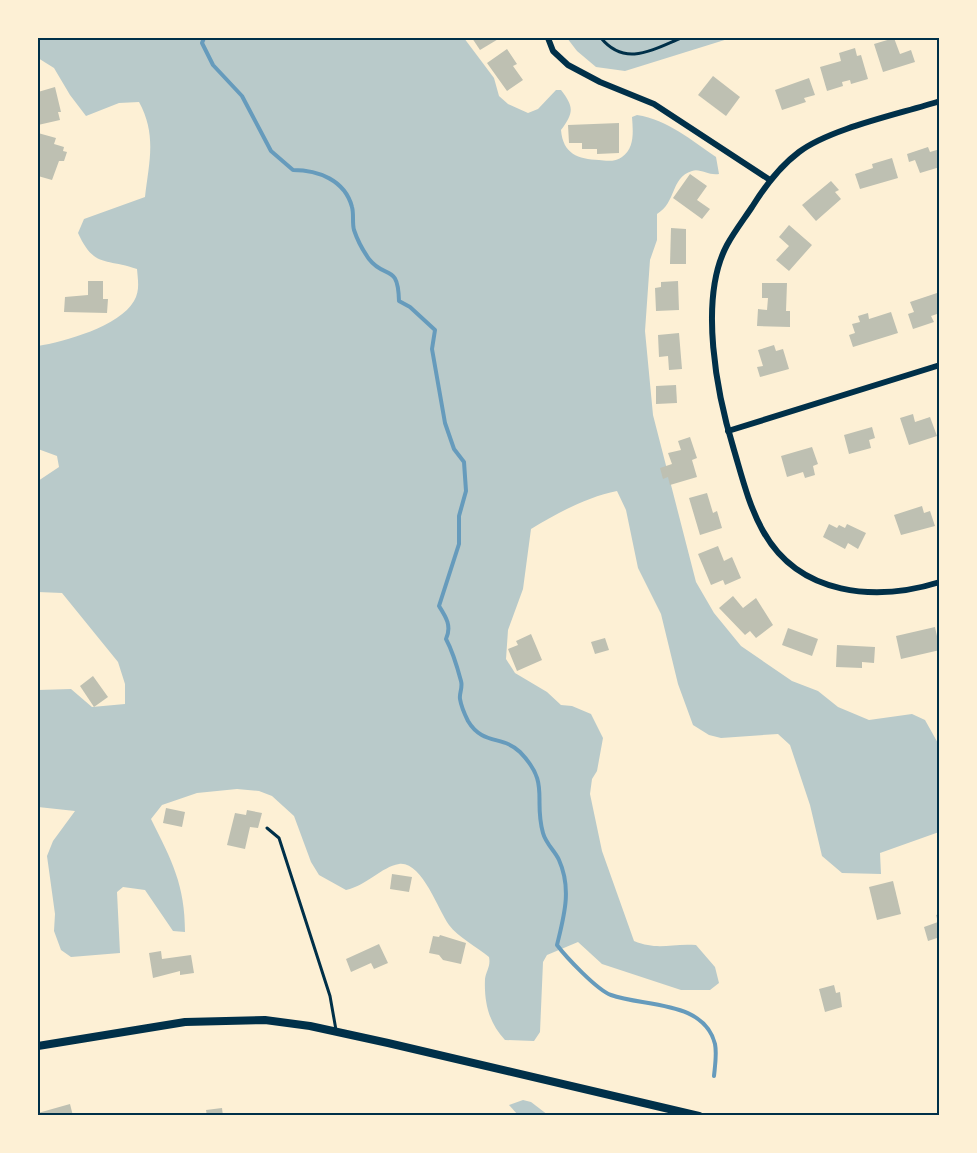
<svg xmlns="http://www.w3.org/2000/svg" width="977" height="1153" viewBox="0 0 977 1153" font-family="'Sofia Sans Condensed',sans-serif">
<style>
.green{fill:#b9caca}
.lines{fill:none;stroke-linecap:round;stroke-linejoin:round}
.stream{stroke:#669bbc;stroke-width:4}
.building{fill:#bec0b2}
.service{stroke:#003049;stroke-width:3}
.minor{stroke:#003049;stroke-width:6}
.tertiary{stroke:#003049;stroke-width:8}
.neatline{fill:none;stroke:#003049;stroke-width:2}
</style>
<rect width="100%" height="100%" fill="#fdf0d5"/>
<g class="green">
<path d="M38,38H464L494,78L499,96L508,104L528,113L538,109L556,90H561C574,107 574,112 561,130C563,154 578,159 599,160C606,161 616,162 622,157C635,148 633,131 632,117L637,115C668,120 691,140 716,157L719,174C709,176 700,168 692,171C670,178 677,202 657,214V240L650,260L645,331L653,415L696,582L714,613L741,646L792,681L818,691L838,707L869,720L912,714L925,720L939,745V832L880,853L881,874L842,873L822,856L810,805L790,745L778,734L721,738L709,735L693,725L678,684L661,614L638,568L626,510L617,491C587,497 557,513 531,529L523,589L508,630L506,659L515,673L547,692L561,705L572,706L591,714L603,738L597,771L592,779L590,794L602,851L634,941C659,951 671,943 696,945L715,967L719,983L710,990H681L602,964L578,942L547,955L543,962L540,1032L534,1041L505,1040C489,1023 484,1003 485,979C486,971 491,966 489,957C477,947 458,937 449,925C438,910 422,861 399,864C381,867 368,885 346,890L319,875L311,862L294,816L272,796L259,791L237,789L197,793L162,805L151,819C172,861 185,885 185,932L173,931L145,890L123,887L117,892L120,953L71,957L61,950L54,931L55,914L47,856L53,841L75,811L38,807V690L71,689L92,707L125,704V684L118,662L62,593L38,592V481L59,467L57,456L38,449V346C64,342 120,326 134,301C140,291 138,281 137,269C105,258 94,268 78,233L84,219L145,197C149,162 157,135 139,102L119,103L86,116L70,95L54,68L38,58Z"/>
<polygon points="567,38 731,38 625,71 596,67 577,51"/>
<polygon points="523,1100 531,1102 548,1115 518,1115 509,1105"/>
</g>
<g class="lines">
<path class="stream" d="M204,38L202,43L213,65L242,96L271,151L293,170C318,170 345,180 352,207C354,214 352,223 354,230C357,239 364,252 369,259C385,280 398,262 399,301L410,307L435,330L432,349L445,423L454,449L464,462L466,491L459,516V544L439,606C446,617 452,626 446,639C453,652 457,666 461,681C463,688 459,693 460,699C461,705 465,715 468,721C483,746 503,735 520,752C551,784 533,798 543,833C546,844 555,851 559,860C572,889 564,916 557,945C566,957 597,990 611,995C644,1007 704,1000 715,1044C717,1054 715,1066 714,1076"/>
</g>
<g class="building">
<polygon points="472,38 500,38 480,50"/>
<polygon points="894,38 900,54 911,50 915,62 883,72 874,44"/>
<polygon points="855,48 857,56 861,55 868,79 851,84 850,80 842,82 843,86 827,91 820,67 841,61 839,53"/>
<polygon points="507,49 517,64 513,66 523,80 507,91 487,63"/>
<polygon points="713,76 740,97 726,116 698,95"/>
<polygon points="809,78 815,95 804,98 806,102 782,110 775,90"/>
<polygon points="55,87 61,112 58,112 60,120 38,125 38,92"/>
<polygon points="619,123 619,153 597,154 597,149 582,149 582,143 569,143 568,125"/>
<polygon points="38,133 56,138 54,144 64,147 63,151 67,152 64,161 59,161 52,180 38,176"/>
<polygon points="928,147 930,152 940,149 940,167 920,173 915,160 909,162 907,154"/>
<polygon points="892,158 898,178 860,189 855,174 873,168 872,164"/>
<polygon points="690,174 707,186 697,200 710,209 702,219 673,198"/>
<polygon points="831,181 839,190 835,192 841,199 816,221 802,205"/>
<polygon points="789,225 812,245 789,271 776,260 789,246 779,237"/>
<polygon points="671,228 686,229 686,264 670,264"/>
<polygon points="88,281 103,281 103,299 108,299 107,313 64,312 65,297 88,295"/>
<polygon points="678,281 679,310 656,311 655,288 661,287 661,282"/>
<polygon points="762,283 787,283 786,311 790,311 790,327 757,326 758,309 767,310 768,298 762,298"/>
<polygon points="940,292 940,313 931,316 934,322 913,329 908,314 914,312 910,302"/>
<polygon points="891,312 898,333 853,347 849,335 855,333 852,324 860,322 858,316 868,313 869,319"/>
<polygon points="679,333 682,369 669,370 668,356 659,357 658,335"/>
<polygon points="774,345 776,351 783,349 789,369 760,377 757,367 763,366 758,350"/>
<polygon points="676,385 677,403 656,404 656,386"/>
<polygon points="913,414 915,422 930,417 937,436 909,445 900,418"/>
<polygon points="872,427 875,438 869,440 871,448 849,454 844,435"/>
<polygon points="690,437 697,458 692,460 697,477 670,485 668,477 663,479 660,468 672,464 668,453 681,450 678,441"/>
<polygon points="812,447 818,464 813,466 815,475 805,478 803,472 787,477 781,456"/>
<polygon points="707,493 713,513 717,511 722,528 700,535 689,498"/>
<polygon points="922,506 924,513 930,511 935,526 901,535 894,515"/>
<polygon points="829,524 837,528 839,525 845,528 847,524 866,533 858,549 848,543 845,549 823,537"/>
<polygon points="718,546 724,561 732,557 741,578 725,585 723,580 711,585 698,554"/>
<polygon points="733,596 743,608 756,598 773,625 756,638 750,631 745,635 719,608"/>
<polygon points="935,627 940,650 901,659 896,636"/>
<polygon points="788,628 818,639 812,656 782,645"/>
<polygon points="531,634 542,660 517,671 508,649 518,645 516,641"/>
<polygon points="605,638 609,650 595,654 591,642"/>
<polygon points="837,645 875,647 874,663 862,662 862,668 836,667"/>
<polygon points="93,676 108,697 94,707 80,686"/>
<polygon points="166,808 185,812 182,827 163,823"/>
<polygon points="247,810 262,813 258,828 250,827 245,849 227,845 235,813 246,815"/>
<polygon points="392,874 412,877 409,892 390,889"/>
<polygon points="893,881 901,914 877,920 869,887"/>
<polygon points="940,914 940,937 928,941 924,927 938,922 936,915"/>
<polygon points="440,935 466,943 461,964 443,960 439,955 429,953 433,936 439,937"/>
<polygon points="379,944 388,963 374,969 371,963 351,972 346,959"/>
<polygon points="161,951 162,959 191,955 194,973 180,975 180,971 153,978 149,953"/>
<polygon points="834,985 836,993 840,992 842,1007 825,1012 819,989"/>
<polygon points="70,1104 73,1116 38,1116 38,1113"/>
<polygon points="222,1108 223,1116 207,1116 206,1110"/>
</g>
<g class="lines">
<g class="service">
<path d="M601,38C625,67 652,50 681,38"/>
<polyline points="267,828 279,838 330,996 336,1030"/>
</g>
<g class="minor">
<polyline points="548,38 553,51 568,65 600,82 654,104 770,180"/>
<path d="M940,101C900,114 831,128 799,152C779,167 765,186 752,207C744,219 734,232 727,245C698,299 717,395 734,450C742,477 749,506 763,531C799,596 876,602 940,582"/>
<polyline points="728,431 940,365"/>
</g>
<polyline class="tertiary" points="38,1046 185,1022 265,1020 310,1026 388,1043 699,1116"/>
</g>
<rect width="977" height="1153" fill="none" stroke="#fdf0d5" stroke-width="78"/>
<rect x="39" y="39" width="899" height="1075" class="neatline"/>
</svg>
